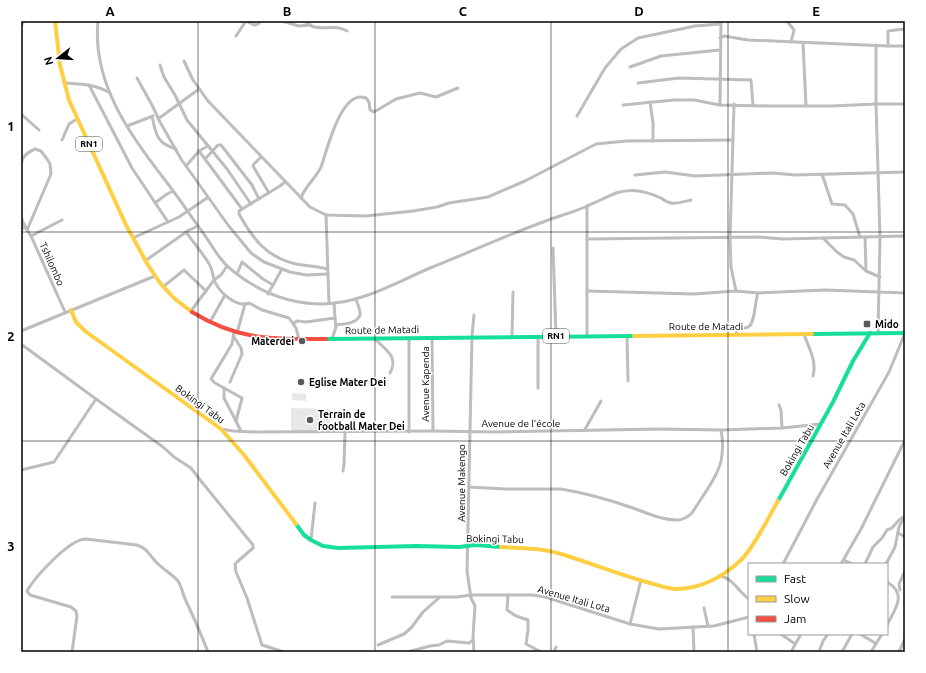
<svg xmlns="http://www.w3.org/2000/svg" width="926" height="673" viewBox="0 0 926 673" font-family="Ubuntu,sans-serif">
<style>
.green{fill:#e8e8e8}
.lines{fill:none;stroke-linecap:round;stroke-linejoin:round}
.street{stroke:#bdbdbd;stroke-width:3}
.fast{stroke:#16e098;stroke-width:4}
.slow{stroke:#ffcf43;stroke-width:4}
.jam{stroke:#f24e42;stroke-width:4}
.grid{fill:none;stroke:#000;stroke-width:1;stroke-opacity:0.55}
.poi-dot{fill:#595959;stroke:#fff;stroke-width:1.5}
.labels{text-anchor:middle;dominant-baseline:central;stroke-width:3;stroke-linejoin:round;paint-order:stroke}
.shield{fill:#fff;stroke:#4c4c4c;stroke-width:1}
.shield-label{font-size:9px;font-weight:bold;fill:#000}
.street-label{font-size:10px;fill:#000;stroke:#fff}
.poi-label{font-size:10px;font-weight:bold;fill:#000;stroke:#fff;text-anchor:start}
.neatline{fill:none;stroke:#000;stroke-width:1.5}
.grid-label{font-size:13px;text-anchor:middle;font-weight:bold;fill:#000}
</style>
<rect width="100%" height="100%" fill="#fff"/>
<g class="green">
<polygon points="292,393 306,394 306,401 292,400"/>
<polygon points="291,408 330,409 330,431 291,431"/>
</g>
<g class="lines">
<g class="street">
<path d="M98,21C92,82 129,134 165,180C179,198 192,218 206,237C214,249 221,262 233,271C259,292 288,304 323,304C362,303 395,283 430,268C468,253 505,236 543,222C557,216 573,213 587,206C597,202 606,197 616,193C632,188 645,191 661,198C665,201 670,204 675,203C680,203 686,201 691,200"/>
<polyline points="246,21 254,25 258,24 261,21"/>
<polyline points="282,21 299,26 311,25"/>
<path d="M304,21C308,23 311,27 315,27C327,30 335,24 347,31"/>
<polyline points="787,21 794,30 791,42"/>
<polyline points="21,26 24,21"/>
<polyline points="236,36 246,21"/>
<polyline points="720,38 724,36 748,40 888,46 905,46"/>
<polyline points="803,43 806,106"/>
<polyline points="876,45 876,104 880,237 878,333"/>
<polyline points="888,46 888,31 904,29 905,31"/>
<polyline points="184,61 193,80 208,101 310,207 326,215 366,216 413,211 437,207 449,203 488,197 525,181 596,144 626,141 732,140"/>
<polyline points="160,65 164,77 175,95 187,120 227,169 251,204"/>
<polyline points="630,67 661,56 720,50"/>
<polyline points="137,78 152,105 160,122 181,159 228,225 251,253 264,262 290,272 306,275 328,274"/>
<path d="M64,83C80,84 96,84 110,93"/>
<polyline points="638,83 679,78 751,80 753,105"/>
<polyline points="89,85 132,168 168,222"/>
<polyline points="650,102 653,123 653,141"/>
<polyline points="734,104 730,238 731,267 736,291"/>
<polyline points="623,105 674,100 694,100 720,105 769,106 832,106 876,104 905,104"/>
<polyline points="720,105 721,21"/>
<polyline points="21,114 39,130"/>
<path d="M152,116C156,134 156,143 176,149"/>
<polyline points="577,116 605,68 621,49 638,38 695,26 721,24"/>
<polyline points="158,119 199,89"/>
<polyline points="127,126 153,116"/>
<polyline points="62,140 69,124 77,119"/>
<polyline points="199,151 242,209"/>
<polyline points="261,157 254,164 253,166 269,193"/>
<polyline points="205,159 218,145 221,145 252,185 259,199"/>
<path d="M21,164C22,157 28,152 35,149L41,151L47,159L50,164L51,174L27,230"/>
<polyline points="186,166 199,151 208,146"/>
<polyline points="822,174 832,204 845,205 853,214 860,237"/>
<polyline points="635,175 665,172 695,176 772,173 796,175 905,172"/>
<path d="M285,182L280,186L242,209L239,211V214C253,239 266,257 296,264C307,266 317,266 327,269"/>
<path d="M301,198C305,186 316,178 321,167C327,151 341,88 366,98L369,102L370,110L374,112L396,99L420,93L436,97L458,88"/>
<polyline points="155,203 167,194 173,191"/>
<polyline points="326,215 329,303"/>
<polyline points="21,218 26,228"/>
<polyline points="21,228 26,228 31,236 65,312"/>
<path d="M186,232C193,242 201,251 208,262C213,269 212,275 215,282C220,293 237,308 249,303L262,310L289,318L296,328L299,339"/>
<polyline points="31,236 62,220"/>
<polyline points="865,237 866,271 880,277"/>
<polyline points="133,238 179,217 207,198"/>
<polyline points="823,238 837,252 844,257 854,260 866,271"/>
<polyline points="587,239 758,237 783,239 905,236"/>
<polyline points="553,248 556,336"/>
<polyline points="145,261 189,230 198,226"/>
<polyline points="237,274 242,262 263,279 273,285"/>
<polyline points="164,286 184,270 206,291"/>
<polyline points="587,291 694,294 736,291 758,293 825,290 905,293"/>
<polyline points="268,294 282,269"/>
<polyline points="334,303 335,318"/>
<polyline points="191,311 214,280 221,275 227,266"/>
<polyline points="210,322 225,295"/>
<polyline points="293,323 298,321 306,322 335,318 336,327 332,339"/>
<path d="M336,325C343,324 357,324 360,315C361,311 357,303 356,299"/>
<polyline points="21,331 155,276"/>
<polyline points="234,332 232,344 211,379 215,383 242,398 236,421"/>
<polyline points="237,333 245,304"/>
<path d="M736,334L738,328C741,327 745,329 748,327C755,325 755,300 758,293"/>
<path d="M804,334C809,349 817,361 813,376"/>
<polyline points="587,335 587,207"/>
<polyline points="627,335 628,381"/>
<polyline points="512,336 513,292"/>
<polyline points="538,336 538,388"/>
<polyline points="432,337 433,431"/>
<path d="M375,339C386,350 399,357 390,373"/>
<polyline points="21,344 96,399 163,447 174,457 191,468 201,481 253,545 253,548 237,562 235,564 236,572 247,598 262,645 284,652"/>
<polyline points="230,382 242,354 241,348 234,337"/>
<polyline points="224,388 224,398 241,431"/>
<polyline points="779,405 781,410 782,428"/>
<polyline points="221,429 233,431 253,432 433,431 496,432 659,429 721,430 782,428 821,424"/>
<polyline points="584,431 601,401"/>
<polyline points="409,432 409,338"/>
<polyline points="21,470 54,462 96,399"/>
<polyline points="343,471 344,465 345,432"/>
<path d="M469,487L505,489H561C585,493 610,500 633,508C647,513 664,521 679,520C684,519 688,517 692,513C701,498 717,478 721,461C723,451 723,440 721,430"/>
<polyline points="898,533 905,537"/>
<polyline points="311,540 315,503"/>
<polyline points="844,560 852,564"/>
<polyline points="783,564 816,501 889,372 905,333"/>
<polyline points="841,564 861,529 905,440"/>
<polyline points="865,564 873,547 882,538 887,530 892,528 899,520 905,516"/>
<polyline points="886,564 895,547 899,527 904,517"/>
<path d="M721,576C733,579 739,592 749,599"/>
<path d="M887,582C908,594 895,609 887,625"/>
<polyline points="900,590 899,584 905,571"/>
<polyline points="508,595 507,610 516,616 528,620 528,630 526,644 541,652"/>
<polyline points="392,597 457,597 471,595 533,595 545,597 630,624 659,629 714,626 749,617"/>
<polyline points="704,608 708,626"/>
<polyline points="630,624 641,580"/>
<polyline points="693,627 694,652"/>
<polyline points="754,634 757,652"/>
<polyline points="781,634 795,644"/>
<polyline points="860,634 875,643"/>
<polyline points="378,645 404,634 411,628 423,612 440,597"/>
<path d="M72,652L77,616L76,611L71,607L30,595L27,591C35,577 69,539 86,539L137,545C147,548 150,556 157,563C164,570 172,574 178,581C182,587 183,595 186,601C194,618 201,634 208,652"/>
<polyline points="407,652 430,646 439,645 447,641 469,643 473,640"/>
<polyline points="474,652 473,636 475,606 471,598 467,571 472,336 474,315"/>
<polyline points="554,652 556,647"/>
<polyline points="791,652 801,634"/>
<polyline points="819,652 823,641 828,634"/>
<polyline points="842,652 852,634"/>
<polyline points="871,652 882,634"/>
<polyline points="899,652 905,639"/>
</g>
<g class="fast">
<polyline points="812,334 905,333"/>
<polyline points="326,339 634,336"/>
<polyline points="778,501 833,402 853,361 870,333"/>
<polyline points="296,524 304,535 311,540 323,546 338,548 416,546 459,547 475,545 501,547"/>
</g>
<g class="slow">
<polyline points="55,21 60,65 69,100 126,225 148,265 160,283 175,299 192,312"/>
<polyline points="71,310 76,322 85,331 221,429 244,455 296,524"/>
<polyline points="634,336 812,334"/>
<path d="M501,547C521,548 541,548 561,554C591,563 620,575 650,583C658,585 668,589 676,589C701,589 724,576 741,560C755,546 768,518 778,501"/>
</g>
<path class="jam" d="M192,312C239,341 273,339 326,339"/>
</g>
<path class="grid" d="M198,21V652M375,21V652M551,21V652M728,21V652M21,232H905M21,441H905"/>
<g class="poi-dot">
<rect x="863" y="320" width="8" height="8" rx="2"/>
<circle cx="302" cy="341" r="4"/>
<circle cx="301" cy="382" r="4"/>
<circle cx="310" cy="420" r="4"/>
</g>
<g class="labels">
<g class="shield">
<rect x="76" y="137" width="26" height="14" rx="3"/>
<rect x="543" y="329" width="26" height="14" rx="3"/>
</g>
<g class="shield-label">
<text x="89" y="144">RN1</text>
<text x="556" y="336">RN1</text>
</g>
<g class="street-label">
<text transform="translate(52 264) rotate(66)">Tshilombo</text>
<text x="706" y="326">Route de Matadi</text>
<text transform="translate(382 330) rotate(-1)">Route de Matadi</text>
<text transform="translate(425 384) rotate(-90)">Avenue Kapenda</text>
<text transform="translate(200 404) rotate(36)">Bokingi Tabu</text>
<text x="521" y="423">Avenue de l'école</text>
<text transform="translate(844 435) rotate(-60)">Avenue Itali Lota</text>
<text transform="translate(797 450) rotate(-60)">Bokingi Tabu</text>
<text transform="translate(461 483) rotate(-90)">Avenue Makengo</text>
<text transform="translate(495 539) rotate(1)">Bokingi Tabu</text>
<text transform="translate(574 599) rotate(16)">Avenue Itali Lota</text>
</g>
<g class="poi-label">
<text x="875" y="324">Mido</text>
<text x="294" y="341" text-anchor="end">Materdei</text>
<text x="309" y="382">Eglise Mater Dei</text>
<text x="318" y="414">Terrain de<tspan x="318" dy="12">football Mater Dei</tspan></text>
</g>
</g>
<rect width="926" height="673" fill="none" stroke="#ffffff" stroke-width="44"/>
<rect x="748" y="563" width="140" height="72" fill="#ffffff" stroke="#999999"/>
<rect x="756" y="576" width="20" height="6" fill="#16e098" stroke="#999999"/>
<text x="784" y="583" font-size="12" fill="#000000">Fast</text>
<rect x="756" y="596" width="20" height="6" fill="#ffcf43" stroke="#999999"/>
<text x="784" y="603" font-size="12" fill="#000000">Slow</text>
<rect x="756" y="616" width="20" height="6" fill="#f24e42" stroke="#999999"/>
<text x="784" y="623" font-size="12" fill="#000000">Jam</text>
<g transform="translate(58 58) rotate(253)" stroke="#ffffff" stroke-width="3" paint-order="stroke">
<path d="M0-3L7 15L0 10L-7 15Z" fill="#000000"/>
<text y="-6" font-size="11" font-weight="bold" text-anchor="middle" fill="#000000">N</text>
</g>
<rect x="22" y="22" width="882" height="629" class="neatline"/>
<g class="grid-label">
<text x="110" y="16">A</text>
<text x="287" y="16">B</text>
<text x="463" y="16">C</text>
<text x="639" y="16">D</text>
<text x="816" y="16">E</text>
<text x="11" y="131">1</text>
<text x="11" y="341">2</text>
<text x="11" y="551">3</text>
</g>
</svg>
